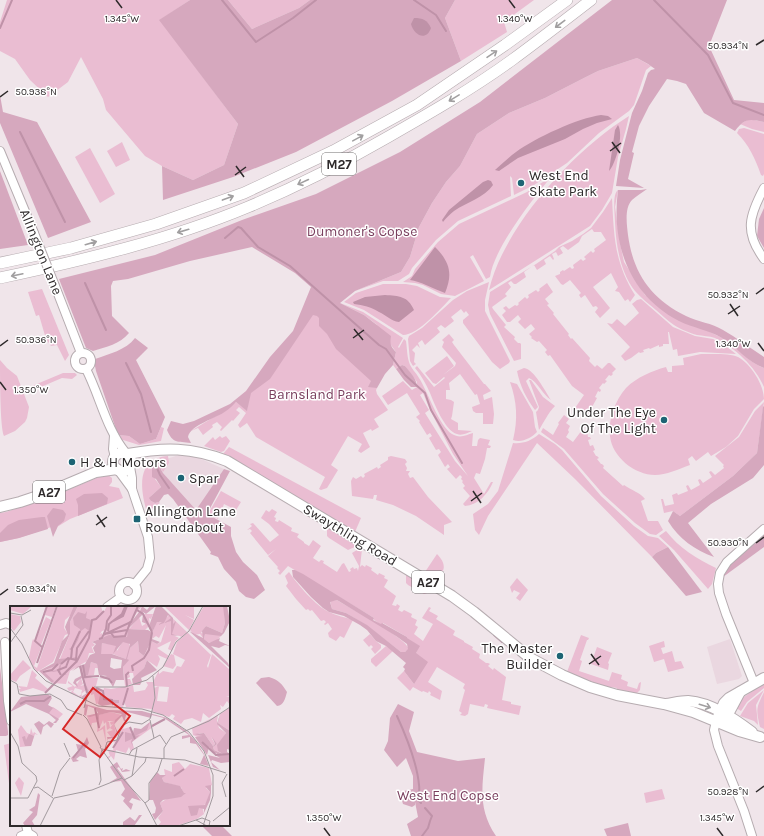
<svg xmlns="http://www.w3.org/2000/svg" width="764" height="836" viewBox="0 0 764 836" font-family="Karla,sans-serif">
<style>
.built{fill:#ead7e0}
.green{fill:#eabdd2;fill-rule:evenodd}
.forest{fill:#d6a8be;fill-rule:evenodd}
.water{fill:#bf92a8}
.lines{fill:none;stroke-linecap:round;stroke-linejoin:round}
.stream{stroke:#bf92a8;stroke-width:2}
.minor-casing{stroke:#b6acb0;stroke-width:10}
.major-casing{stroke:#b6acb0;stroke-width:12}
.highway-casing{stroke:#b6acb0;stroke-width:12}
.minor{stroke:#fff;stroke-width:8}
.major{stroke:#fff;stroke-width:10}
.highway{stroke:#fff;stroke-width:11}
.minor-bridge-casing{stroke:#b6acb0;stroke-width:10;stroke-linecap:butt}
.minor-bridge{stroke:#fff;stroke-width:8}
.oneway{stroke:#a19fa0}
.ticks{fill:none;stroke:#2e2a2b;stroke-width:1.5}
.poi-dot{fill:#1d6474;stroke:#fff;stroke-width:1.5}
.labels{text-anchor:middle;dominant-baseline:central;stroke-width:3;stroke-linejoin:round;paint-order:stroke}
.shield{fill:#fff;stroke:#6d6a6b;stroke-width:1}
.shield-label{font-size:13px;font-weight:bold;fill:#2e2a2b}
.poi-label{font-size:14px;fill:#2e2a2b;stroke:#fff;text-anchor:start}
.park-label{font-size:14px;fill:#7a3f5e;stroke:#fff}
.street-label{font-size:14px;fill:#2e2a2b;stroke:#fff}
.inset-river{fill:none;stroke:#bf92a8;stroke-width:2}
.inset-road{fill:none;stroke:#a29a9e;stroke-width:1}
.view{fill:#d62828;fill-opacity:0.15;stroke:#d62828;stroke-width:2}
.inset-edge{fill:none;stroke:#2e2a2b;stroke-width:2}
.ticks-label{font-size:10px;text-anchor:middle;fill:#2e2a2b;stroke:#fff;stroke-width:3;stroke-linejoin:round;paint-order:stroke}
</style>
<rect width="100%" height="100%" fill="#f0e5ea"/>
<g class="built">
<polygon points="182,454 199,458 224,469 196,511 163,473 157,462"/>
<polygon points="730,639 742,676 739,679 717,684 707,647"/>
</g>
<g class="green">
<polygon points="7,0 190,0 160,20 238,124 224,165 193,180 162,166 145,156 106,110 103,99 81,57 68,82 48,97 30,80 15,59 0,51 0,22"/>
<polygon points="228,0 310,0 299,8 252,29"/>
<polygon points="455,0 534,0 504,22 507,32 461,61 445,18"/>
<polygon points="637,58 651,66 646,70 634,105 629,111 599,133 567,163 534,185 514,195 512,178 510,176 511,196 458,221 436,240 412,268 409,274 398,281 383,281 355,291 401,272 410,257 419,227 432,203 446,182 460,166 477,134 509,113 545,98 584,78 598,71"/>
<path d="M629,116L626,129L618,157L612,193L602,210L590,226L489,290C504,226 574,150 629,116Z"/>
<polygon points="749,119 764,122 764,132 752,129 740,124"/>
<path d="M744,128L764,134V174L763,176L761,175C755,158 749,145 737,133L739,129Z"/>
<polygon points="122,142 130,160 116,167 107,151"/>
<polygon points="90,148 115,194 100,203 75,157"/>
<path d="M551,177C532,200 494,248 490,277L486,279L473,255L470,257L484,281L455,296L441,294L423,285L415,283L403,282L412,276L415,269L438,242L459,224L527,192Z"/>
<path d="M618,190L615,207L620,243L624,262L645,295L710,332C718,336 726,339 733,345C743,354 751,363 764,368V387C755,366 735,348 715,338C709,336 703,336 697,335C690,333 680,329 674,325C668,321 662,315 656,310C649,304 641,298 635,291C620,272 616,245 615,222C615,214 612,194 618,190Z"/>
<path d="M612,198C614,235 614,262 635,295L630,302L628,299L625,301L619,292L615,291L618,287L611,273L593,287L610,308L600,318L595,312L598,308L596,306L593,307L585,295L581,298L579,295L581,293L570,280L563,285L561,284L555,276L560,274V272L563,270L564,271L570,267L572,269L574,268L573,265L581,259L583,261L586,259L584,257L591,251L593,253L595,251L594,249L606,240L601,232H594L592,229L582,236L579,242L568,250L563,246L560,248L563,253L558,256L556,252L552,254L554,259L553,260L550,256L544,260L546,264L537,270L534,265L524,272L526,277L516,284H514L511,281L508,283L511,287L505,294L507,296L492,307L493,309L506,325L504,327L515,337L514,339L518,343H520L521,344V359L514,361L490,314L488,305L490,292L536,264L555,251L559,247L572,241L583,234L591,228L603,212Z"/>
<polygon points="489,282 485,300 485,311 510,361 509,363 500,369 492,362 463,323 463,320 469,315 466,311 464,313 461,309 451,317 454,321 445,328 441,325 437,328 440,332 425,345 422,340 418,343 420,348 417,345 412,350 415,353 414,362 416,364 413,366 410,361 408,339 409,336 422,328 453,300 467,291"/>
<polygon points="547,283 553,292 545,299 549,304 547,305 554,313 553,314 569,334 568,335 571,339 572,338 590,358 589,361 595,367 597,365 602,369 608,363 610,363 616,369 612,373 613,374 611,376 609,375 605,380 607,381 604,384 603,383 599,388 601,390 600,392 598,391 595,397 597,398 592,407 593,408 592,411 590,410 587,416 575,408 584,395 572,386 550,355 548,356 545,352 547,350 539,341 537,342 531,338 532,337 529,334 535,329 531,324 525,329 518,322 521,319 518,315 510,322 507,322 502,315 506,311 503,308 506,306 509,309 515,305 517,306 519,304 518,303 525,297 527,299 529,297 528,295 536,290 538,292 540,290 539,289"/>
<path d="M383,284H406L417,286L440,297L451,298C441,308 418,335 403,335L364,310L344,302L356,293Z"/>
<polygon points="42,289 69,355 65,361 57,345 51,346 46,339 39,315 36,316 28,292"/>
<polygon points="641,299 673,327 695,336 713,339 727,347 736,354 700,352 678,356 677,349 673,350 669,332 668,332 669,344 663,344 663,346 659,347 659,345 650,349 649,348 643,350 644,352 640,353 639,352 631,358 625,361 621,356 630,347 607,323 612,324 617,319 625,326 639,313 632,304 637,300"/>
<path d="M340,303L363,312L403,338L398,347L399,348L404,339L406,341C407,347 407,356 409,362C411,369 416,372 419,378C428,392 439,426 452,434C460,439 466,435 473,433L472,446H477L478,440L480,438L490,440L488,445L491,446L490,448H487L485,459L480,474L476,473L474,478L484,494L491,482H493C488,494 478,505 465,506L463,504L470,496L463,488L465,486L462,482L463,481L461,479L462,477L460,475L456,479L447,469L450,467L448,464L445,467L438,455L441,452L439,449L436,450L429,438L432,436L430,433L427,435L419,422L420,421L416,417L420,414L407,393L388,405L382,396L403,381L412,390L417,387V382L405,366L402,365L396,369L393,365L396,352L376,324L364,315ZM423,393L430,410L453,454L468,476L455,461L425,413L429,410L420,395Z"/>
<path d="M312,311L327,316L377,388L376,390L377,394L388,410L374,419L379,427L372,431L371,429L363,433L370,447L361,453L358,451L362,444L348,436L331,465L338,470L327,488L321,490L319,489L325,477L256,437L247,423L240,428L238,425L246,413L239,407L236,410L240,413L233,421L232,420L221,431L220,430L222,427L217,422L212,425L213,427L203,435L198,428L191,431C206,421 222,414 236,402L247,410L250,392Z"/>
<path d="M449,334L454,340L452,342L454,345L484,384H485L491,391L483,395L484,400L492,397L494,414L493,424H483V413H476L473,411L472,407L480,404L477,394L475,395L460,374L449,383L450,390H446V399L451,400L454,402L452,416L451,419L458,423V430L472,431C467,433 462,436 457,434C445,431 434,403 430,393C426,384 421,375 415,368L417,366L434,387L445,378L444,377L436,384L433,383L425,373L447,356L454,366L443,375L455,366L456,363L442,347L444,342L442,340Z"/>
<path d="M701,354C710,354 731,353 738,357C751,364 764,385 764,399L754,409L738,436L726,447L711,456L708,452L696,461L692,456L688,459L690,465C679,469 666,475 655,475C635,475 612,457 610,436C608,419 615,401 626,388C637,377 652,371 666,367L668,372H672V366L684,365L683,358Z"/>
<path d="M0,360L7,368L17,376L29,407L27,418L25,422L15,431L4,436C0,428 0,374 0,360Z"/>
<path d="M524,368C534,369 545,391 551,400C542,394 538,382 529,378L526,381L538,407L535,410C526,398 520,386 517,371Z"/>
<polygon points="63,373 75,373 77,375 72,379 62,378 29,392 32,386"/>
<path d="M529,380H531L543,397L555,406C548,413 544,422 539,430L536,412L538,410L539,407Z"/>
<path d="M510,382L517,384L533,412L535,427L537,432C531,438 522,443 513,440C518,419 517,402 510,382Z"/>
<polygon points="764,402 757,453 733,476 680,516 673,511 664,513 661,499 663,499 665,506 674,504 672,495 677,493 678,495 688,491 686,486 688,485 691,490 700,485 698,480 700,479 703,483 712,477 709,472 711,471 715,475 724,468 723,466 724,465 715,456 739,437 755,411"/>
<path d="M564,415L569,419L566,423L570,426L568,430L569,432L566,437L573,442L582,430L583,431L587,430L588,437H590L591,439L588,440L590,446L593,445L595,450L593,451L596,456H597L599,458L597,459L601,464H602L604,466L603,468L623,486L624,485C631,490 641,493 645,499L641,501L648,521H658L663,530L656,535L650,534L635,523L603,494L564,449L541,432L543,428L553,435L559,424L558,423Z"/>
<polygon points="161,427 164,428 161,441 139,445 120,439 118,435 129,436 140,444 156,439"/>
<path d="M539,434L555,444L562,450L601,496L634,526L648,536L658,538L668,547L656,553L652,557L575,479L537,443L488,516L479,535L475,530L473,514L488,504L498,491L513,443C523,444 531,441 539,434Z"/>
<polygon points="220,436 222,438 226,436 230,441 224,451 221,452 204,446 213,437 215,440"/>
<polygon points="229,447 361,518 355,532 223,454"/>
<path d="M168,456L169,463L163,472L156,460L152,462L155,479L161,487L151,496L150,498L151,501L155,503L159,502L160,503L147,512C142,496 136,467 156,459C160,457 164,456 168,456Z"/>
<polygon points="391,456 405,459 407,462 405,464 407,468 406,471 410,471 408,474 410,478 413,477 428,497 452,522 444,525 444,535 416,516 393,505 376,500 377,495 374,495 373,499 352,496 351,481 353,477 356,479 361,476 363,478 365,476 364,474 377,467 378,469 381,467 380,465 388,460 388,457"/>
<polygon points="102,474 108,475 112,478 112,482 109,486 119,488 123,498 70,519 57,527 60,524 19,538 0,542 0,513 6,512 51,497 99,477"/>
<polygon points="221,491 241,502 236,510 224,504 218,519 208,514"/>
<polygon points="272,509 277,512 274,517 276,518 275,521 278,522 279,520 292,528 291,531 299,534 297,537 304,542 304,543 309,546 313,540 321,546 313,558 319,562 321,560 324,561 323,563 337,572 342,564 344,563 349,572 351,571 350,569 353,567 354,569 357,568 358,571 359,566 352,553 360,548 362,549 360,567 362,565 365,567 366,565 372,568 371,570 378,575 379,573 385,576 384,578 388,580 384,587 396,596 392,605 396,606 397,604 400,606 398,610 402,612 404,610 412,614 411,617 417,620 415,625 418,627 414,634 423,641 433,624 422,618 429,607 431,608 429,611 438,616 436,619 455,631 453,635 464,641 464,642 473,647 472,649 480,654 479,658 486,663 488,663 490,664 488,666 493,670 494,668 506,677 502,700 511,702 511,704 521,706 519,715 487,708 488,705 485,704 484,707 470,704 468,714 465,716 460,715 462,713 459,711 465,690 463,688 465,684 437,667 428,682 442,691 440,700 430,695 431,693 429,691 428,693 423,691 422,692 413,687 410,691 397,678 404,671 414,684 416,653 419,646 406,638 407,637 383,623 381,625 373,619 374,618 288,566 280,575 278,573 280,571 277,568 278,567 268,556 276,549 268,555 250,533 252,531 250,529 247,530 252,526 250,524 253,523 270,542 279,535 269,524 261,518 266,510 269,512"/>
<polygon points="327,527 357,546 348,550 329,538 327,536"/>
<path d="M666,531C679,548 697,559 716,568L712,584L708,589L674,550L659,536Z"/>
<path d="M437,554C446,563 447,573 434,578L425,572Z"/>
<path d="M289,572C297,584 317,607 329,612C337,616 345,617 353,620L344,638L340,636L336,641L329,637L328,633L332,629L328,623L325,625L324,624L326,622L324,620L321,621L312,610L310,611L308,609L306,610L296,599L286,586L288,583L285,576Z"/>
<polygon points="406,574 434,591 424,594 408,585 406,583"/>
<polygon points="517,578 528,590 520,601 516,598 520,593 514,590 512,593 510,587"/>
<path d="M337,600C351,609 404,636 409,649L405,652H401L366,625L346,613L332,609L330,601Z"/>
<polygon points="370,634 376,641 381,645 381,648 375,654 371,649 373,647 371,645 369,647 363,640"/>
<polygon points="581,635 589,638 588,640 587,640 580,660 582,661 579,671 609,681 612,672 622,675 621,679 628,682 627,686 637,689 639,683 641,682 640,690 636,694 617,690 617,688 611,687 610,689 567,672"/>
<polygon points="664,641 665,647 661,648 663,654 672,651 675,662 681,661 684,668 668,672 664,659 654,662 649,646"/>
<polygon points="386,646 393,651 376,667 371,662 371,659"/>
<polygon points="597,647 612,653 608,663 609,664 608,670 591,664"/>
<polygon points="764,683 764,688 747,702 741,711 736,708 744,697"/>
<polygon points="764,690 756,705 758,725 754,721 740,716 748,703"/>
<path d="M764,692V729L760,727C756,708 756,709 764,692Z"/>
<polygon points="11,743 11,799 4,745"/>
<polygon points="662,789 665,799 646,803 644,793"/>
</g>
<g class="forest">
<polygon points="190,0 228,0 252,29 299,8 310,0 455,0 445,18 461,61 392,101 296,152 233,177 163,200 162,166 193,180 224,165 238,124 159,20"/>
<path d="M612,0H727L709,46L734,100L764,103V122C749,119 745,118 735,131L704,113L686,84L677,81L667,79L649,106L639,126L632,152L634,153L628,179L644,188L616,186L620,160L632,113L642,91L648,73L651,70L655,69L648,64L637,58L598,71L584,78L545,98L509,113L477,134L460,166L446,182L432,203L419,227L410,257L401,272L355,291L340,303L364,315L391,336C390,343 390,346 396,352L393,365L385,374L377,388L368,387L371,381L336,349L327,334L319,326V318L317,316L313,315L270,379L251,393L247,411L236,402C233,405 229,409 226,411C217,418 190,425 188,437L191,443C177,441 173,444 167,430L171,421L183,424L194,421L230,404L246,391L270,357L293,331L311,287L295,273L252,247L190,261L128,279L113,281L111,286L112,316L129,333C120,344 106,347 93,351L86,348L59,279L155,255L242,220L316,194L400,152L480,102Z"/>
<polygon points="0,95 3,112 37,122 91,222 48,238 0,123"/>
<polygon points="0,171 28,245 0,249"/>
<path d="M647,189C642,193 636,196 632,200C624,208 627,226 628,235C633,273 651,299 686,316C698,322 712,323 723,330C737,338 750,348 764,357V368C747,362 737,347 722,338C709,330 693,328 679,321C629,295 611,244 618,190H641Z"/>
<polygon points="764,208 764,248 757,236 759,219"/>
<path d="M135,338L148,348L136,360L165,417L156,439L140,444L129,436L118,435L96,371L94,361L95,359C109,354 126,350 135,338Z"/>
<path d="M402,365L405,366C410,372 417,379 417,387H411L404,380L396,369Z"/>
<path d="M764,406V465L753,478L711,504L688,523L714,557C695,550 679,539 668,521L673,511L680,516L733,476L757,453L763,407Z"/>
<polygon points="154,464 158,464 163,473 196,510 224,469 230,471 207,514 231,527 231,536 236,552 243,562 257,575 265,590 254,599 246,597 239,591 236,582 224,569 218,557 210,554 211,552 173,499 168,494 164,495 159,502 155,503 151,501 149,498 151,496 161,487 156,479 152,477 152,466"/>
<polygon points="102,493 108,498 107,504 78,516 78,505 76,499 84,494"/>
<polygon points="53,508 63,510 66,514 64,521 58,526 53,537 47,516"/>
<polygon points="42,517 45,517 48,529 19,538 0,542 0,533 8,525 19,520"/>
<polygon points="764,535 764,547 723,577 733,559"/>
<polygon points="668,547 702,592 686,596 652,557 656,553"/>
<path d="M292,570H295L303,574L374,618L373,620L381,624L382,623L407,637V638L420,646L416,653L428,662L414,684L404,671L405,669L403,667L406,663L386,646L376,641L367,630L360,625L344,616L329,612L323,608L311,597L293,577ZM337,600L396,636L407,644L408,649L405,652H401L367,625L346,613L332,609L330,602Z"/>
<polygon points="0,667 8,732 8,735 6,736 0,736"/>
<path d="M269,677C279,680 282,684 287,692C285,699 284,705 277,706L256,683L261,678Z"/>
<path d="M398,704L414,712L409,731L417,752L458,761L485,758C482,788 478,809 496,836H411L407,824L418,817L415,802V805L412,807L403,804L400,794L404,791L413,789V776L406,758L397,767L384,750L388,741L390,718Z"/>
<polygon points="628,823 631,836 607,836 604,829"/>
<polygon points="201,825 221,825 232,836 212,836"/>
</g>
<g class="water">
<path d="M414,18C423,18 427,20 431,28C426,42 414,35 411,24Z"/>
<path d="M601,115L608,116L612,119L597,123L583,129L565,139L518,158L499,171L495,170C502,164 509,157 516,152C535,138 578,118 601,115Z"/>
<path d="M618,125C624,135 616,163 609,171L615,130Z"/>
<path d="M488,180L491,181L493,185C484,198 467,202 454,211C450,214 446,218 443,222L442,220L449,210L483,182Z"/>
<path d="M435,247C450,262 453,274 445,293C434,289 420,281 410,280Z"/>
<path d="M385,295C399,296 408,296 414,310L399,322C391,321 386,315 379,312C371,307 363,305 354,304L353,302L365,297Z"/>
</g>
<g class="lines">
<g class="stream">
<polyline points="222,0 256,42 293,18 316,0"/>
<polyline points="414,0 436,15 446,31"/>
<polyline points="654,0 708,55 733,103 764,115"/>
<polyline points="0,28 12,0"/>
<polyline points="20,132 65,222"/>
<polyline points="225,238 238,227 241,228 258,247 290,266 379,345 386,349 405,375 425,393 431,410 462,463"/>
<polyline points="85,283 106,330"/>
<polyline points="126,363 141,394 151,432"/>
<polyline points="154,461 160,475 169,488"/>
<polyline points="494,635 502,642"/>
<polyline points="508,647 514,652"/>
<path d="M397,716C407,738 417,762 419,785C420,791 418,796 419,801L421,803"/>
<polyline points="422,836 428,828 430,821 432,816 425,808"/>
</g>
<g class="minor-casing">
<g id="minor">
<polyline points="0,151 34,233"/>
<path d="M764,188C749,216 744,232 764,259"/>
<polyline points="55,286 81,353"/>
<circle cx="83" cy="361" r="8"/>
<path d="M86,369C100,396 106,429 126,453"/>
<polyline points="114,436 113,449 115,457"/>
<polyline points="130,467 132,478 132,489 148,537 150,558 147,569 134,585"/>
<polyline points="118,470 132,489"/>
<circle cx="128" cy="591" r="9"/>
<polyline points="107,607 121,597"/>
<polyline points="0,625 6,623 11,625"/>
<polyline points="5,642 8,701 11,721"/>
<polyline points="754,683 726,614 719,593 718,584 720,573 727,562 764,529"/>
<polyline points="716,721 714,730 718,746 744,811 752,836"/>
<polyline points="26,825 28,833"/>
<polyline points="21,836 28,833 33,836"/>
</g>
</g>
<g class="major-casing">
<g id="major">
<circle cx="122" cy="462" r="9"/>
<path d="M128,454C164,447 192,447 227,461L452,596L474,612L530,658L562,675L590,687L617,695L664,704L693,712L739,731L760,737"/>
<polyline points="0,507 20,502 44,494 96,472 117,469"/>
<path d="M666,704C673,703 681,701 688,701C712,703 733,718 752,732"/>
<polyline points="718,717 724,703 729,698 764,678"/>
<polyline points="725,720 740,692"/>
</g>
</g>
<g class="highway-casing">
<g id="highway">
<polyline points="0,263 71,248 156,224 244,193 333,151 417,105 505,45 567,0"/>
<path d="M0,278C84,260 169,240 248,207C296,187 343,163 388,137C430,113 472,89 512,60C538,41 565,20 591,0"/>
</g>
</g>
<use href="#minor" class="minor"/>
<use href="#major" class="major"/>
<use href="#highway" class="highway"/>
<g class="minor-bridge-casing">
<polyline id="minor-bridge" points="34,233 55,286"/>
</g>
<use href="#minor-bridge" class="minor-bridge"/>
</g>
<defs><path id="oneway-shaft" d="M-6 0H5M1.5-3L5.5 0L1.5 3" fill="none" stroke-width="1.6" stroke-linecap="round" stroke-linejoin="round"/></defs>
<g class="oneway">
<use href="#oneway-shaft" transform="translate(560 24) rotate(143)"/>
<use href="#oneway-shaft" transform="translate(492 54) rotate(-34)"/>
<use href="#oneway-shaft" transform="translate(454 98) rotate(149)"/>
<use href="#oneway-shaft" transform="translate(358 138) rotate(-29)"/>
<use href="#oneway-shaft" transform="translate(303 182) rotate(155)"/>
<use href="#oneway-shaft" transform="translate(228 198) rotate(-20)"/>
<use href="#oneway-shaft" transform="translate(183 231) rotate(164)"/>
<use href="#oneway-shaft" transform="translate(91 243) rotate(-16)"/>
<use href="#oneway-shaft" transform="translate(17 275) rotate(168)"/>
<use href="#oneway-shaft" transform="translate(705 706) rotate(17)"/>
</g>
<path class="ticks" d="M116,0L122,8M509,0L515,8M756,45L764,40M0,97L8,91M612,142L620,153M610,151L621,143M236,166L244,177M235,175L246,167M756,294L764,288M730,304L738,316M728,314L740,306M354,329L363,340M353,338L364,330M758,343L764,351M0,346L8,340M0,382L6,390M473,491L481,503M471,501L482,493M97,515L105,527M96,525L107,517M756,543L764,537M0,595L8,589M591,654L599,665M589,664L601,656M756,792L764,786M324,828L330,836M717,828L723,836"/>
<g class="poi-dot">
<circle cx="521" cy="183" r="4"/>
<circle cx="664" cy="420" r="4"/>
<circle cx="72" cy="462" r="4"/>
<circle cx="181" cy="478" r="4"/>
<rect x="133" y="515" width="8" height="8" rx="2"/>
<circle cx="560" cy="656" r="4"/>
</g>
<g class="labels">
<g class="shield">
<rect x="322" y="153" width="34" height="22" rx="3"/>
<rect x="33" y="481" width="32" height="22" rx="3"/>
<rect x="412" y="571" width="32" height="22" rx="3"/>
</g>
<g class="shield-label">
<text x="339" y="164">M27</text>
<text x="49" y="492">A27</text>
<text x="428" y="582">A27</text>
</g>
<g class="poi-label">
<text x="529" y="175">West End<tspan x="529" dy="16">Skate Park</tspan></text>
<text x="656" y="412" text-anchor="end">Under The Eye<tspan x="656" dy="16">Of The Light</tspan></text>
<text x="80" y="462">H &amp; H Motors</text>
<text x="189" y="478">Spar</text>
<text x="145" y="511">Allington Lane<tspan x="145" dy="16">Roundabout</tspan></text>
<text x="552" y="648" text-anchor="end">The Master<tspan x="552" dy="16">Builder</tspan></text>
</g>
<g class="park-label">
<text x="362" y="231">Dumoner's Copse</text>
<text x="317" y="394">Barnsland Park</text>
<text x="448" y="795">West End Copse</text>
</g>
<g class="street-label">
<text transform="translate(41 252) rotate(68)">Allington Lane</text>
<text transform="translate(350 535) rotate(31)">Swaythling Road</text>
</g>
</g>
<g transform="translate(10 606)">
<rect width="220" height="220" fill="#f0e5ea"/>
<path d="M0,0H22L13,8L0,4ZM37,0H46L42,11L35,9ZM48,0H66L65,5L55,14L54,22L58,28L55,29L43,56L27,66L21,58L19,51L22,36L23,33L31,42L24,60L27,62ZM68,0H91L93,7L97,0H132L120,16L118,22H120L129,11L132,20L137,17L134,8H143L141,13L139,12L140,19L135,24L119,23L117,31H93L96,24L92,25L90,28L92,27V32L82,36L85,39L82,41L81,39L84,47H79L77,55L60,65L56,78L43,77L32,66L48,58L60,28V16ZM154,0H184V13L175,9L184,14L179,24ZM194,0L214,1L215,17L212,27L196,20L191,27L194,28L193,32L190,28L184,29L180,24ZM155,5L201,49L197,60L198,62L202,48L220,64V90L216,91H220V99L217,95L213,101L210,99L211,103L199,112L193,107L191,116L182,112L174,114L171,118L163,113L165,110L162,108L159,111L142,105L144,94L142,103L116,101L114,95L113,102H103L109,94L94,93V89H90V97L86,98L84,88L81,89V85L83,82L88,81L93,85L94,82L101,83L123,79L124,86L135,84L138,79L136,76H143L149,64V68L153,65L163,67L167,60L171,61L175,54L163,48L167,36L177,27L171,31L170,30L163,29L169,32L165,36L162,45L158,43L161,35L147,42L159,50L157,53L148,49L150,53L147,61L137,54L134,62L124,72L123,67H119L120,71L116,73H120L122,78L115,80L113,61L118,54L103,48H90L92,37L106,39L107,45L113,35L119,37L120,42L128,35L129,46L134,50L141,35L147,38L151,36L156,19L149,32L146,30L142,33L143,27L140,24L143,25L146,16H152L159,9ZM144,80L159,81L157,96L147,95L149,80L144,82L145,89ZM0,8L10,10L11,16L4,25L0,21ZM36,11L41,14L31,39L25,35ZM195,28H207L211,30L206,35L199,37L194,33ZM161,48L164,49L166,59L163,63L153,60ZM13,54L21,62L10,70L6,76L0,73V69ZM81,56L87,58L88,62H85L84,69L73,72L71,61L76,67L74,59L80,60ZM22,64L27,69L25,72L38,83L35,86L23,82L10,86L9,83H11L8,80L17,81ZM71,72L73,78L70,80L74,79L76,84L71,88L72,84L65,82L63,86L69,90L72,88L71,92L60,87L63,84L59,85L57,82L63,80L58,77V75L65,81ZM75,72H88L86,80L79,85L73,76ZM43,101L53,108L47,114L38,107ZM220,101V125L208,117L210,108ZM101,106L112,109L104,119L107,131H97H101L97,126L103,124L100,122L103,118L101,119L100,116L104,115H97L99,116L100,122L97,124L96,116L94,118L93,114L89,124L95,119L96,137L93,123L87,126L88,116L82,117L81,121L77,110L87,109L89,116L88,109ZM208,109L207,115L209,122L216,127L208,141V145L213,146L210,145V140L214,137L216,142L214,148L204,144L203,141L207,138L201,131L205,138L203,140L194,127H188L192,130L190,132L183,129L182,122ZM140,116L141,120L147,118L122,136L124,142L121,146L119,141L116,147L106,144L104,154L101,150L98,153L97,151L100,150L98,144H103L106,137L103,136L109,131L112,120L115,118L113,123L120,121L123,128L124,122L131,124ZM11,119L17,127L20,128L21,122L23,128L24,126L28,129L25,128L21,140L10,141L8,124ZM169,156L175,163L180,158L199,162L202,179L196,182L200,186L198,197L192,200L194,208L187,213L166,220H148L151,216L148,212L153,205L150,197L160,191L174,189L171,181L154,176L152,172L155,169L154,163L162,166V158ZM9,171L14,177L11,190L5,177Z" fill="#eabdd2" fill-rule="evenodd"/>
<path d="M64,0H68L60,16V28L49,53L61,52L62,45L59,43L64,40L70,28V23L64,19L63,12L68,6L75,8L77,5L76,12L81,14V26L75,22L71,25L68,34L63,43L62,52L66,51L68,56L56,65L54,67L57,69L52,68L67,54L58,53L51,58L50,69L48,65L43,66L41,65L48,64L50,58L33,65L44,75L42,77L29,65L44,57L52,35L58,29L55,21ZM132,0L137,4L140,0H151L163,12V18L166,15L162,28L168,30L161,29V15L154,17L161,12L158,9L154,17L148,19L152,16H147L143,25L140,24L139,20L146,0L136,8L133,6L137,18L132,16L133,8L118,23L119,15H122L129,6L126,3L130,5ZM213,0H217L220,15L214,27L211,30L195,28L194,33L199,37L210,32L209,35L220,40L215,39L209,42L201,40L218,57L220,62L179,25L193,32L192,25L196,20L212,27L215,17ZM118,23L138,24L143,27L142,33L150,36L147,38L141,35L134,50L129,46L128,35L120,42L117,53L119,54L113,61L114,74H106L103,81L98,73L89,72L97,70L89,69L87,58L81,56L78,69L74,70L72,61L73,71L88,70L73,73L79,85L75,95L71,91L77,87L72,72L66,76L68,81L63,77L65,73L71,70L70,63L69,61L62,65L68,60L75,58L80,49L85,47L83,42L86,38L82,36L99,29L117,31ZM113,36L120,38L116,53L102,48H91L92,37L106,40L103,48ZM101,52L112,54L111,62L104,63L100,61ZM137,54L147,64L131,72L132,75L130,79H123L122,73L134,62ZM38,88L42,92L38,99L51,106L43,102L39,107L49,113L46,117H43L46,114L39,108L16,98L0,106L11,91ZM90,89H94V93L109,94V97L92,100L88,98ZM75,98L97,104L132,105L157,112L175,124L185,134L194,148L199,160L190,158L194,149L186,138L180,137V131L172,133V130L179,129L154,112L142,109L141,112L117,106L115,113L117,116L114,115L112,110L104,118L109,129L108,131L98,133V135L97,131H108L104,119L105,114L112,108L101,106L89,109V116L87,109L80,111L74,109ZM78,100L86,103L88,107L76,110ZM210,108L208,117L220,125V144L217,143V146L220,148V156L211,157L202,154L201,156L210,164L203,161L198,149L210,152L205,149L207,147H203L199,141L197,149L185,131L192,130L184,128L194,127L203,140L205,138L202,131L207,138L203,141L204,144L213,148L208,145L207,139L216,127L207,118ZM29,115L34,119L39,115L44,118L41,122L37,118L33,121L31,129L24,118ZM140,116L137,124L125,130L130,129L122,136L123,141L121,136L122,133L115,136V126L123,128L124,122L131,123ZM19,128L24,130L21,140H15L12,131L15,130L16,134ZM77,131L79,137L75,143L77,152L70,150L66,153L69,155L63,156L61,152L68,145L66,138L73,139ZM107,156L111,163L113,162L112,165L116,163L121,165L112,166L109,161L107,162L131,195L122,192L119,196L123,198L121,204L113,195L115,192L111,189L115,183L111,175L100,176L107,172L100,161ZM147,166L150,169H156L152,172L154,176L170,180L174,187H176L171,191L153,194L150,197L153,205L145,214L142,208L145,207L146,202L143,194H139L140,176ZM201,179V187L200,194L194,207V203L189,202L187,209L181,210L178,200L195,199L200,186L195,180ZM28,187L30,189L27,209L22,215L25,220H15L13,217L23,206L19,204L25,200ZM129,209H132L124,220H113V216L120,211L125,215Z" fill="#d6a8be" fill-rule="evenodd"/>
<path class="inset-river" d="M127,4L133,8L142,26M103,15L113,10L117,0M98,25L99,18L112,8L115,1M101,27L104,31L115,30L120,17M94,28L117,24M93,29L121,16L128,0M89,33L92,32L96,23L97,15L101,9V0M32,41L25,35L37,0M61,53L62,42L70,25M67,55L79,32L82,14L86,13L94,5M27,57L47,0M51,58L58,52L66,54L67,42L79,25M73,59L75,71L89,70M70,60L77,87M123,65L122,60L134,52L139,44L142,26M33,66L42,64L48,58M51,69L48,64L56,61L59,53M90,70L99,73L102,77M117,80L116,69L119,66M86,82L93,85L94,93L102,94L103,99M35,87L67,55M10,98L16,95H34L41,90M113,99L118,82M85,102L89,122M142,120L155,113M120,121L125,133M192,136L206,149L220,148M103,142L113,126M63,152L75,137M164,170L174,163"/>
<path class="inset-road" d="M0,7L12,9L21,4M0,22L12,38L24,63L36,75L88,100L132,103L153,109L179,126L194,145L203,169V190L193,220M0,37L13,19L11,10M0,74L7,78L9,88L20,90L40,88L51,94L57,103L72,109M74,102L78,87L84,81H115L137,74L153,61L166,36L179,25L193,0M73,109L77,113L91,141M140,113L145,92L143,70M140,114L144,132M0,126L8,140L12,157L26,170L27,175L18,192H0M54,137L60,151M90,141L112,172L135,197L147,220M92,143L129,151L175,154L216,167M95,143L97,136L107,134L112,120L119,116L132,118L140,113M119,149L122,144L150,129L156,138M154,153V142L161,131L199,115L220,101M122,170L127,142M114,174L122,170L135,156L136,152M89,179L91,174L89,154L92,144M24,182L28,181L43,192M42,190L50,165L60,152M216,191L212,177L217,168M44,192L82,184L112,172M135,197L139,194V177L148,165L152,153M186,214L197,220M203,215L220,201M30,220L44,192M168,220L192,212L200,215L199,220"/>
<path class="view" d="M83,82L120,110L90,151L53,123Z"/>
<rect width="220" height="220" class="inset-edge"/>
</g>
<g class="ticks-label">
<text x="122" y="22">1.345°W</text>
<text x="515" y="22">1.340°W</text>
<text x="728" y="49">50.934°N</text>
<text x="36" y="95">50.938°N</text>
<text x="728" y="298">50.932°N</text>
<text x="36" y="343">50.936°N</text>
<text x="733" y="347">1.340°W</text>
<text x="31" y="393">1.350°W</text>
<text x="728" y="546">50.930°N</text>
<text x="36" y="592">50.934°N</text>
<text x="728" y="795">50.928°N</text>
<text x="324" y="821">1.350°W</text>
<text x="717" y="821">1.345°W</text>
</g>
</svg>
